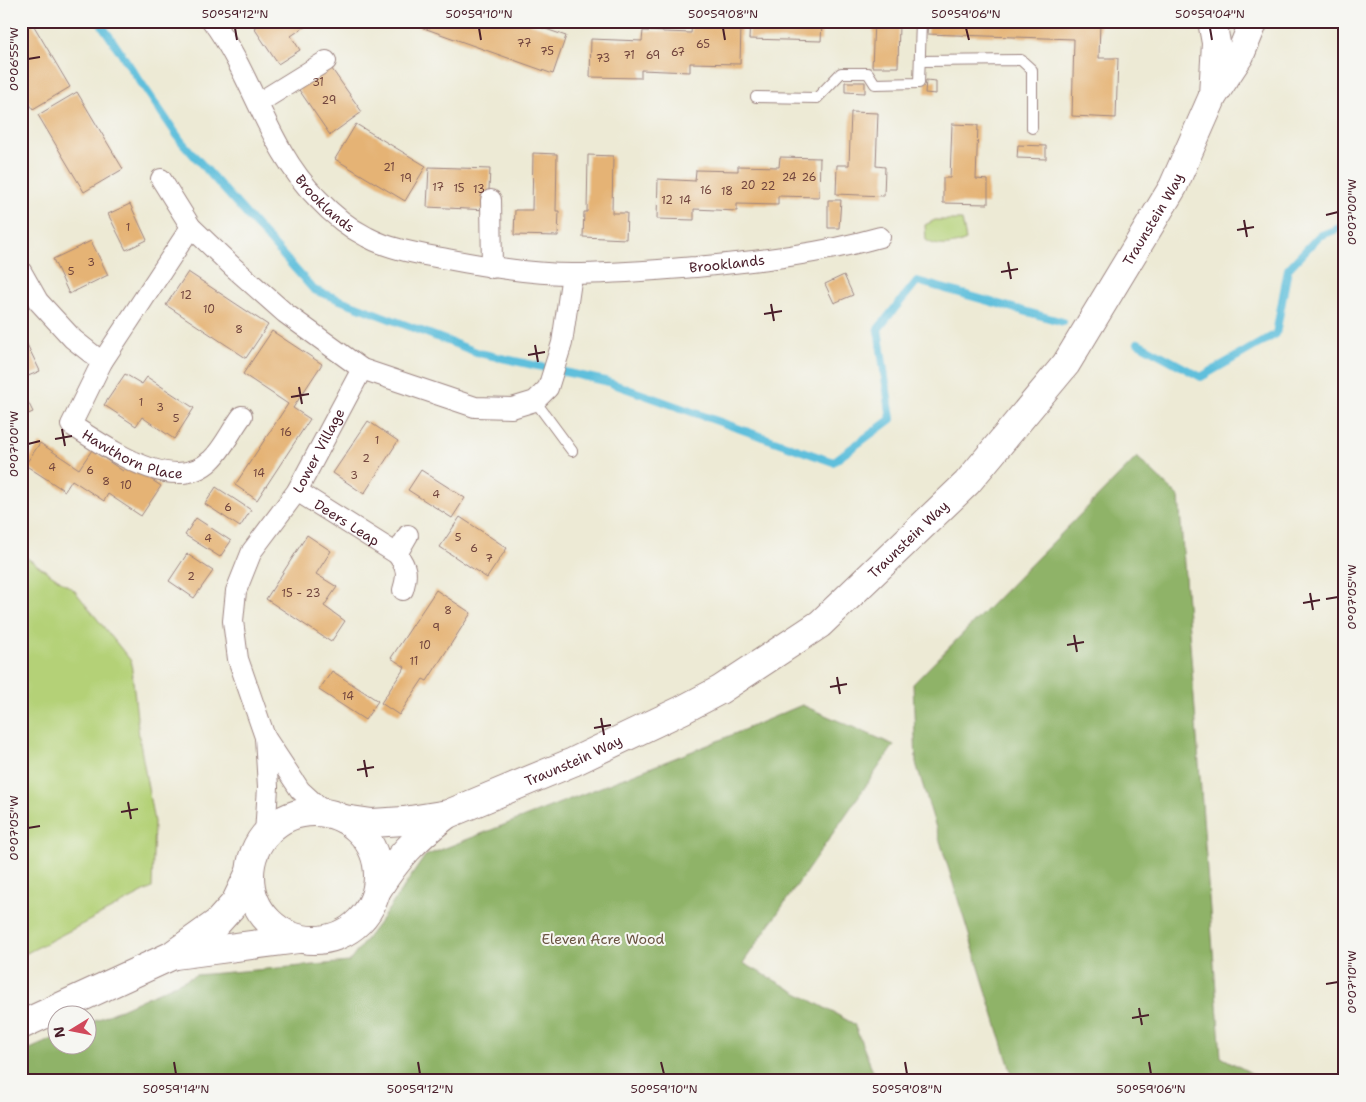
<svg xmlns="http://www.w3.org/2000/svg" width="1366" height="1102" viewBox="0 0 1366 1102" font-family="'Shantell Sans',sans-serif">
<style>
.green{fill:#b4d177;stroke:#7f7851}
.forest{fill:#8fb368;stroke:#6c694a}
.lines{fill:none;stroke-linecap:round;stroke-linejoin:round}
.stream{stroke:#5ebfdc;stroke-width:8}
.building{fill:#e5b374}
.lane-casing{stroke:#9c8480;stroke-width:12}
.street-casing{stroke:#9c8480;stroke-width:22}
.highway-casing{stroke:#9c8480;stroke-width:30}
.lane{stroke:#fff;stroke-width:10}
.street{stroke:#fff;stroke-width:20}
.highway{stroke:#fff;stroke-width:28}
.ticks{fill:none;stroke:#4a1f2b;stroke-width:2}
.labels{text-anchor:middle;dominant-baseline:central;stroke-width:4;stroke-linejoin:round;paint-order:stroke}
.number-label{font-size:11px;fill:#71443d}
.street-label{font-size:14px;fill:#4a1f2b;stroke:#f6f6f2}
.park-label{font-size:14px;fill:#6a5442;stroke:#f6f6f2}
.neatline{fill:none;stroke:#4a1f2b;stroke-width:2}
.ticks-label{font-size:12px;text-anchor:middle;fill:#4a1f2b}
</style>
<rect width="100%" height="100%" fill="#f6f6f2"/>
<filter id="ink" filterUnits="userSpaceOnUse"><feTurbulence type="fractalNoise" baseFrequency=".02" numOctaves="2"/><feDisplacementMap in="SourceGraphic" scale="10" xChannelSelector="R" yChannelSelector="G"/><feConvolveMatrix kernelMatrix="1 2 1 2 8 2 1 2 1" color-interpolation-filters="sRGB"/></filter>
<filter id="wash" filterUnits="userSpaceOnUse"><feTurbulence type="fractalNoise" baseFrequency=".0096" numOctaves="4" result="noise"/><feDisplacementMap in="SourceGraphic" scale="20" xChannelSelector="R" yChannelSelector="G"/><feGaussianBlur stdDeviation="1.12" result="paint"/><feColorMatrix in="noise" values="0 0 0 0 0 0 0 0 0 0 0 0 0 0 0 0 0 1.4 0 .05"/><feComposite in="paint" operator="in"/></filter>
<g filter="url(#wash)">
<rect width="100%" height="100%" fill="#edead5"/>
<g class="green">
<path d="M935,220H962L966,240C953,246 937,248 926,240L925,225Z"/>
<polygon points="21,554 74,590 131,661 139,737 154,822 152,888 21,956"/>
</g>
<g class="forest">
<polygon points="1137,457 1179,497 1221,1057 1266,1081 1014,1081 916,763 913,684"/>
<polygon points="802,705 894,745 743,963 854,1024 877,1081 21,1081 21,1053 57,1037 58,1044 88,1044 88,1024 196,975 349,962 384,916 425,856 708,745"/>
</g>
<g class="lines">
<g class="stream">
<polyline points="99,21 181,141 314,290 479,353 605,381 833,462 891,419 878,329 917,281 1063,322"/>
<polyline points="1138,343 1201,377 1276,334 1288,269 1319,236 1345,226"/>
</g>
</g>
<g id="blocks">
<g class="building">
<polygon points="21,21 31,21 70,87 33,109 21,90"/>
<polygon points="263,21 313,21 291,36 300,50 278,64 254,28"/>
<polygon points="404,21 523,21 566,36 553,74"/>
<polygon points="750,21 822,21 821,41 749,39"/>
<polygon points="874,21 899,23 898,67 872,67"/>
<polygon points="928,21 1100,21 1099,58 1118,58 1116,118 1072,116 1074,39 927,34"/>
<polygon points="692,24 741,26 740,64 690,63 690,72 641,70 641,78 590,77 591,39 642,41 643,31 691,33"/>
<polygon points="327,62 362,112 330,135 295,84"/>
<polygon points="926,80 936,81 936,94 925,93"/>
<polygon points="845,82 865,82 865,93 845,92"/>
<polygon points="77,92 123,169 84,192 38,115"/>
<polygon points="851,112 878,113 876,166 885,167 884,196 836,194 837,165 849,165"/>
<polygon points="356,124 426,166 405,201 335,159"/>
<polygon points="952,124 978,125 976,179 988,180 988,204 943,203 943,178 950,178"/>
<polygon points="1018,145 1046,146 1046,159 1017,158"/>
<polygon points="533,153 557,154 556,211 559,211 558,236 514,235 515,210 532,210"/>
<polygon points="588,155 613,156 612,213 627,213 626,239 583,237 584,212 587,212"/>
<polygon points="780,157 820,158 819,197 778,196 778,205 737,204 737,211 694,209 694,220 657,219 658,179 695,181 696,170 738,171 738,166 779,167"/>
<polygon points="429,167 490,169 488,210 427,207"/>
<polygon points="828,200 841,200 839,228 828,228"/>
<polygon points="130,204 147,240 126,250 108,214"/>
<polygon points="91,241 108,275 69,294 53,259"/>
<polygon points="188,272 268,325 246,358 166,305"/>
<polygon points="844,275 853,295 834,303 825,284"/>
<polygon points="272,331 322,364 293,408 310,419 257,500 235,485 288,404 243,374"/>
<polygon points="21,332 40,371 21,379"/>
<polygon points="125,374 142,384 147,377 194,408 174,439 142,417 136,426 104,405"/>
<polygon points="21,388 33,412 21,417"/>
<polygon points="368,421 398,441 364,494 333,473"/>
<polygon points="40,443 79,469 92,450 123,471 128,464 161,486 141,516 108,494 104,501 72,480 65,491 25,465"/>
<polygon points="421,470 465,498 452,518 408,490"/>
<polygon points="216,487 251,510 240,527 205,504"/>
<polygon points="460,517 507,548 487,578 440,547"/>
<polygon points="196,518 231,541 220,557 185,535"/>
<polygon points="307,535 331,551 316,574 337,587 324,606 345,621 331,642 266,599"/>
<polygon points="187,554 213,571 194,598 169,581"/>
<polygon points="436,590 471,613 427,681 423,679 399,715 381,703 405,667 391,658"/>
<polygon points="332,671 378,701 365,720 319,690"/>
</g>
</g>
</g>
<g filter="url(#ink)">
<use href="#blocks" fill-opacity="0" stroke="#9c8480" stroke-width="1"/>
<g class="lines">
<g class="lane-casing">
<g id="lane">
<polyline points="920,61 1021,60 1032,70 1032,128"/>
<polyline points="756,97 817,98 841,73 868,73 875,84 919,83 921,21"/>
<polyline points="535,401 572,451"/>
</g>
</g>
<g class="street-casing">
<g id="street">
<path id="s1" d="M212,21C253,76 268,149 317,198C331,213 349,228 367,237C391,250 421,254 447,259C488,267 531,274 573,274C614,274 655,270 696,267C758,261 820,254 880,237"/>
<polyline points="258,103 326,61"/>
<polyline points="161,179 191,227 233,267 285,313 362,369 475,407 512,408 535,401 548,388 562,343 572,274"/>
<polyline points="491,200 492,268"/>
<path id="s2" d="M191,227L102,362L71,425C106,446 173,497 211,460C223,449 232,429 242,416"/>
<polyline points="21,271 38,301 73,339 102,362"/>
<path id="s3" d="M297,491L397,554C407,567 408,574 403,590"/>
<polyline points="397,554 408,535"/>
<path id="s4" d="M324,812L300,790L265,737L238,659L233,621L236,591L252,551L297,491L362,369"/>
<polyline points="265,834 268,787 265,737"/>
</g>
</g>
<g class="highway-casing">
<g id="highway">
<polyline points="1212,21 1216,43 1213,95"/>
<circle cx="314" cy="876" r="64"/>
<path id="s5" d="M344,819L372,823L404,821L448,814L573,762L682,710L720,690L820,624L967,483L1066,364L1173,187L1213,96L1240,55L1254,21"/>
<path d="M377,890C397,858 415,839 445,816"/>
<polyline points="175,955 298,939"/>
<polyline points="21,1025 171,956 217,923 235,903 249,874"/>
</g>
</g>
<use href="#lane" class="lane"/>
<use href="#street" class="street"/>
<use href="#highway" class="highway"/>
</g>
</g>
<path class="ticks" d="M235,28L237,40M479,28L481,40M723,28L725,40M966,28L969,40M1210,28L1212,40M28,59L40,57M1326,215L1338,212M1244,220L1247,237M1237,230L1254,227M1008,262L1011,279M1001,272L1018,269M771,304L774,321M764,314L782,311M535,345L538,362M528,355L545,352M299,387L302,404M291,397L309,394M62,429L65,446M55,439L72,436M28,444L40,441M1310,593L1313,610M1326,599L1338,597M1303,603L1320,600M1074,635L1077,652M1067,645L1084,642M837,677L840,694M830,687L847,684M601,718L604,735M594,728L611,725M364,760L367,777M357,770L374,767M128,802L131,819M121,812L138,809M28,828L40,826M1326,984L1338,982M1139,1008L1142,1025M1132,1018L1149,1015M174,1062L176,1074M418,1062L420,1074M661,1062L664,1074M905,1062L907,1074M1149,1062L1151,1074"/>
<g class="labels">
<g class="number-label">
<text x="524" y="43">77</text>
<text x="703" y="44">65</text>
<text x="547" y="51">75</text>
<text x="678" y="52">67</text>
<text x="629" y="55">71</text>
<text x="653" y="55">69</text>
<text x="603" y="58">73</text>
<text x="318" y="82">31</text>
<text x="329" y="100">29</text>
<text x="389" y="167">21</text>
<text x="789" y="177">24</text>
<text x="809" y="177">26</text>
<text x="406" y="178">19</text>
<text x="748" y="185">20</text>
<text x="768" y="186">22</text>
<text x="438" y="187">17</text>
<text x="459" y="188">15</text>
<text x="479" y="189">13</text>
<text x="706" y="190">16</text>
<text x="727" y="191">18</text>
<text x="667" y="200">12</text>
<text x="685" y="200">14</text>
<text x="128" y="227">1</text>
<text x="91" y="262">3</text>
<text x="71" y="271">5</text>
<text x="186" y="295">12</text>
<text x="209" y="309">10</text>
<text x="239" y="329">8</text>
<text x="141" y="402">1</text>
<text x="160" y="407">3</text>
<text x="176" y="418">5</text>
<text x="286" y="432">16</text>
<text x="377" y="440">1</text>
<text x="366" y="458">2</text>
<text x="52" y="467">4</text>
<text x="90" y="470">6</text>
<text x="259" y="473">14</text>
<text x="354" y="475">3</text>
<text x="106" y="481">8</text>
<text x="126" y="485">10</text>
<text x="436" y="494">4</text>
<text x="228" y="507">6</text>
<text x="458" y="537">5</text>
<text x="208" y="538">4</text>
<text x="474" y="548">6</text>
<text x="489" y="558">7</text>
<text x="191" y="576">2</text>
<text x="301" y="593">15 - 23</text>
<text x="448" y="610">8</text>
<text x="436" y="627">9</text>
<text x="425" y="645">10</text>
<text x="414" y="661">11</text>
<text x="348" y="696">14</text>
</g>
<g class="street-label">
<text stroke="none"><textPath href="#s1" startOffset="216">Brooklands</textPath></text>
<text stroke="none"><textPath href="#s5" startOffset="1051">Traunstein Way</textPath></text>
<text stroke="none"><textPath href="#s1" startOffset="635">Brooklands</textPath></text>
<text stroke="none"><textPath href="#s4" startOffset="411">Lower Village</textPath></text>
<text stroke="none"><textPath href="#s2" startOffset="301">Hawthorn Place</textPath></text>
<text stroke="none"><textPath href="#s3" startOffset="59">Deers Leap</textPath></text>
<text stroke="none"><textPath href="#s5" startOffset="646">Traunstein Way</textPath></text>
<text stroke="none"><textPath href="#s5" startOffset="241">Traunstein Way</textPath></text>
</g>
<g class="park-label">
<text x="603" y="939">Eleven Acre Wood</text>
</g>
</g>
<rect width="1366" height="1102" fill="none" stroke="#f6f6f2" stroke-width="55"/>
<g transform="translate(72 1030) rotate(260)"><circle r="24" fill="#f6f6f2" stroke="#b1a0a2"/>
<path d="M0-4L9 19L0 12L-9 19Z" fill="#d1495b"/>
<text y="-8" font-size="14" font-weight="bold" text-anchor="middle" fill="#4a1f2b">N</text>
</g>
<rect x="28" y="28" width="1310" height="1046" class="neatline"/>
<g class="ticks-label">
<text x="235" y="18">50°59'12"N</text>
<text x="479" y="18">50°59'10"N</text>
<text x="723" y="18">50°59'08"N</text>
<text x="966" y="18">50°59'06"N</text>
<text x="1210" y="18">50°59'04"N</text>
<text transform="translate(14 59) rotate(-90)" y="4">0°06'55"W</text>
<text transform="translate(1352 212) rotate(-90)" y="4">0°07'00"W</text>
<text transform="translate(14 444) rotate(-90)" y="4">0°07'00"W</text>
<text transform="translate(1352 597) rotate(-90)" y="4">0°07'05"W</text>
<text transform="translate(14 828) rotate(-90)" y="4">0°07'05"W</text>
<text transform="translate(1352 982) rotate(-90)" y="4">0°07'10"W</text>
<text x="176" y="1093">50°59'14"N</text>
<text x="420" y="1093">50°59'12"N</text>
<text x="664" y="1093">50°59'10"N</text>
<text x="907" y="1093">50°59'08"N</text>
<text x="1151" y="1093">50°59'06"N</text>
</g>
</svg>
